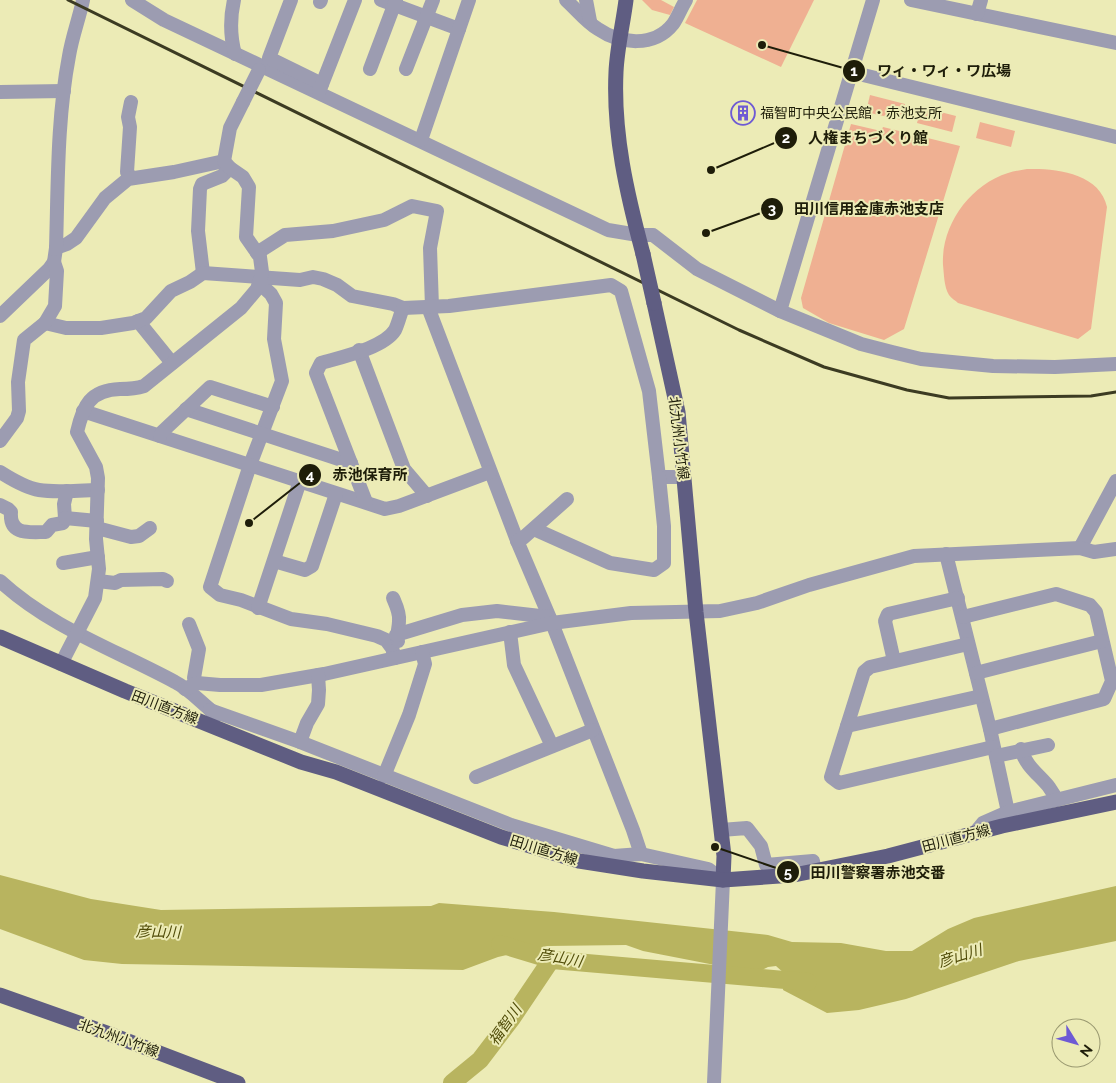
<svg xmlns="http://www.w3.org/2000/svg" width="1116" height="1083" viewBox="0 0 1116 1083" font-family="Raleway,'Noto Sans JP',sans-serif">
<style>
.green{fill:#efb092}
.water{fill:#b8b45f}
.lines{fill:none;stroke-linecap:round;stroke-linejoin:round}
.river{stroke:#b8b45f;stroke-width:18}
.minor{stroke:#9c9cb1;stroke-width:14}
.major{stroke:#5f5d82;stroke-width:15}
.rail{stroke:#3c3b22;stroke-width:3}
.minor-bridge{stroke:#9c9cb1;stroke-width:14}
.major-bridge{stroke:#5f5d82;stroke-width:15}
.labels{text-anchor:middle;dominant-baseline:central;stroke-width:4;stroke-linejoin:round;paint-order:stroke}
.poi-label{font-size:14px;fill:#1e1d09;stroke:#ecebb6;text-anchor:start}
.street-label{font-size:14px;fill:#1e1d09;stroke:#ecebb6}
.water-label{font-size:15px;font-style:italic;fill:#504c08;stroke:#ecebb6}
.leader{fill:none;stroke:#1e1d09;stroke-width:2}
.callout-dot{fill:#1e1d09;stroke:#ecebb6;stroke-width:2}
.mark-label{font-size:15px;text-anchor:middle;font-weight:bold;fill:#fff}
.callout-label{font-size:15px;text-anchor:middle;font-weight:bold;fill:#1e1d09;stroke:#ecebb6;stroke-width:4;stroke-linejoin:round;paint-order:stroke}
</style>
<rect width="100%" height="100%" fill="#ecebb6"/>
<g class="green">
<polygon points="642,0 661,0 674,7 670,15 652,10"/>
<polygon points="697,0 814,0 781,67 685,23"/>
<polygon points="870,95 905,104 901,120 866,112"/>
<polygon points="921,107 956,116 952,132 917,123"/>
<polygon points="980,122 1015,131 1011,147 976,138"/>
<polygon points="851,124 881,131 883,127 960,146 904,329 884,340 829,323 803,308 801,298"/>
<path d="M1027,169C1055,168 1100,173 1107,207L1091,329L1078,339L958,303C956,301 951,298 949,295C944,287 944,274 943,265C941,225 970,185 1008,173C1014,171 1021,170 1027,169Z"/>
</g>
<polygon class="water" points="0,875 91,899 161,910 431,906 439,903 554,912 768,935 792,942 841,943 886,951 912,951 948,929 974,918 1116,886 1116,941 1019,961 906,999 859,1010 827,1013 783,990 785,974 776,966 768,967 756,973 643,951 626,945 547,946 498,957 463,970 122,964 84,960 0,929"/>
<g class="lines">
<g class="river">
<polyline points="500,944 552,960 808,982"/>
<polyline points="452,1083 480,1060 512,1018 551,960"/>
</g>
<g class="minor">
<polyline points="132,0 164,20 608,230 638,235 653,235 697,269 780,311 861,344 892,352 921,359 993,366 1055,367 1116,364"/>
<path d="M234,0C230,18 230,36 235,54"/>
<polyline points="291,0 269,58 322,84"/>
<polyline points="381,0 459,29"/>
<path d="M566,0C576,9 586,22 598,29C620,44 654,48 673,24C678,17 681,8 686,0"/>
<polyline points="586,0 590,21"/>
<polyline points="911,0 1116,43"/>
<polyline points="320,2 321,0"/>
<polyline points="977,14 981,0"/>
<polyline points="370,69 396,0"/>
<polyline points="406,69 433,0"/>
<polyline points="851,72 1116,137"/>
<polyline points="0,92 64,91"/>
<polyline points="319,92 355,0"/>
<polyline points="131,102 128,117 130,127 127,172 131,178"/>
<polyline points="421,140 469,0"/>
<polyline points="56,248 67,244 76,238 105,198 128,179 174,172 224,161"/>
<polyline points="257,253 285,235 333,231 384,220 412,206 437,211 430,248 432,307"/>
<polyline points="203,273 198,231 200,189 202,184 222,176 230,168"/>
<polyline points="259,283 271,294 276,303 274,339 282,381 250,465 210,587 220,595 241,600 291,619 327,624 377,636 386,640 392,648 395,658"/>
<polyline points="428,307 518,543 552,623 633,830 641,854"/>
<polyline points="780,311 873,0"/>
<path d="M0,316L49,269L54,262L56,248C58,184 57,119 69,56C72,37 79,19 83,0"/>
<polyline points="138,321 172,363"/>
<polyline points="45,323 66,328 101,328 133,323 146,318 171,291 190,282 203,273 300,280 313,277 323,279 337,285 352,296 393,304 403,308 449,306 611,285 621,291 649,391 659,477 684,477"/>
<polyline points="359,350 404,469 427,496"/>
<polyline points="186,409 351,463"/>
<polyline points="83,411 385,509 399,506 490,472"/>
<polyline points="160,436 162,432 210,387 273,407"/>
<polyline points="0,441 17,418 19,411 18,382 24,340 45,323 55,306 57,271 54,262"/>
<path d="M0,472C11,479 26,488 39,490C58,493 79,490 98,490"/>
<path d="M366,502L316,373L321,363C341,357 384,348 395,330C398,324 400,315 403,308"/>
<path d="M0,505L8,509L11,512C9,536 30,532 46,532L52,525L63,523L65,518L64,504L67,491"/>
<polyline points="65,518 97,521"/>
<polyline points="97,528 131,537 139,536 150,528"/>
<polyline points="534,529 610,563 654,570 664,563 664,526 659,477"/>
<polyline points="517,541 523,538 567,499"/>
<polyline points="1080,548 1116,481"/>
<polyline points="946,554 990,729 1008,812"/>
<polyline points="274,561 305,570 312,566 336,494"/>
<polyline points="63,563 98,557"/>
<path d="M0,581C51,628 116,650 175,682C191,690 203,705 217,715"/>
<polyline points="98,581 115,583 121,580 163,579 167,581"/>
<path d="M393,598C396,605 400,613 399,621C399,629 396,634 398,641"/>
<polyline points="258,608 300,481"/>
<polyline points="963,617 1056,594 1090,605 1096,612 1112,681 1104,699 990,729"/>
<polyline points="189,624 199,649 194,678 197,683"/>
<polyline points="510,632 514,665 552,746"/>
<polyline points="396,635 462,615 497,611 549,617"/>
<polyline points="968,644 870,667 864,672 831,777 839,783 993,747"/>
<polyline points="894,661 885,621 888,614 958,598"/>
<path d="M61,664L95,598L99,569L96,539L98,478L96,467L77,432C83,406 90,390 120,389C129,389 135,389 144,386L241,308L257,289L261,277L262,272L260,257L246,237L249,187L243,177L230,168L224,161L230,128L243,102"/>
<polyline points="976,673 1102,641"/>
<polyline points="185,689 197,683 220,685 261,685 324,674 552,623 631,613 720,611 757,603 809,585 914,556 1080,548 1094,552 1116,549"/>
<polyline points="210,710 300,742 511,825 614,856 641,854 708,869 723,880 714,1083"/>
<polyline points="847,726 981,696"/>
<polyline points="300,742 307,723 318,704 319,690 318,675"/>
<path d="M1021,749C1027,772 1050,780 1056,800"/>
<polyline points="996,756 1048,745"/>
<polyline points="384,776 409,715 425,664 422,652"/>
<polyline points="476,777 593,730"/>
<polyline points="721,830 747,828 761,846 766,865 813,861 815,871"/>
<polyline points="974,834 983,823 1008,812 1116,785"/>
</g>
<g class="major">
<path d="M626,0C623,24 617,48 616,72C613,134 627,194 643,254"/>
<polyline points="654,303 678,412 696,612 724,856 723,880"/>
<polyline points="0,637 125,691 301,762 336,772 501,837 579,861 643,871 723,880 794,875 888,856 1002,826 1116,802"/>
<polyline points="0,995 107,1033 238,1083"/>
</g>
<polyline class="rail" points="68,0 739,330 824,367 907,390 949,398 1091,396 1116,392"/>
<polyline class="minor-bridge" points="243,102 259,70"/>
<polyline class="major-bridge" points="643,254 654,303"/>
</g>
<defs>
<g id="building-ring" transform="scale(1.25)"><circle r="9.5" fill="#ecebb6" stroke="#6e5ad4" stroke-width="1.5"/><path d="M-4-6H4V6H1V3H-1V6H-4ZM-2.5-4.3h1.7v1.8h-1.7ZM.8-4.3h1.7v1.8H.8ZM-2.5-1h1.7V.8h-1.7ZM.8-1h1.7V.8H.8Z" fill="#6e5ad4"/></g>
</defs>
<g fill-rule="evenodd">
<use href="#building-ring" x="743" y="113"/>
</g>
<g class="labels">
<g class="poi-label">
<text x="760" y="113">福智町中央公民館・赤池支所</text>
</g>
<g class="street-label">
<text transform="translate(679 438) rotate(83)">北九州小竹線</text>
<text transform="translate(165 707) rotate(21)">田川直方線</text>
<text transform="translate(956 838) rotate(-15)">田川直方線</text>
<text transform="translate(544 850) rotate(17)">田川直方線</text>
<text transform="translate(119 1038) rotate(20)">北九州小竹線</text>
</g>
<g class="water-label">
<text transform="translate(158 932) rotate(1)">彦山川</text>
<text transform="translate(960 956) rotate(-17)">彦山川</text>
<text transform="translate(560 958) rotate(10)">彦山川</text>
<text transform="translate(505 1025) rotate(-55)">福智川</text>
</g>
</g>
<path class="leader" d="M762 45L854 71M711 170L786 138M706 233L772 209M249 523L310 475M715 847L788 872"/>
<g class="callout-dot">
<circle cx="762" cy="45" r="5"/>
<circle cx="711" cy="170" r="5"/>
<circle cx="706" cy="233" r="5"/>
<circle cx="249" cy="523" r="5"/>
<circle cx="715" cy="847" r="5"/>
<circle cx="854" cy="71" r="12"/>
<circle cx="786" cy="138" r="12"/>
<circle cx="772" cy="209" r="12"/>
<circle cx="310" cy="475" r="12"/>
<circle cx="788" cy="872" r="12"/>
</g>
<g class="mark-label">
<text x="854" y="76">1</text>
<text x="786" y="143">2</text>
<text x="772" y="214">3</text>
<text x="310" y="480">4</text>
<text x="788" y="878">5</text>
</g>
<g class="callout-label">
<text x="944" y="76">ワィ・ワィ・ワ広場</text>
<text x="868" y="143">人権まちづくり館</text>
<text x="869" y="214">田川信用金庫赤池支店</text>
<text x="370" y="480">赤池保育所</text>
<text x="878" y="878">田川警察署赤池交番</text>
</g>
<g transform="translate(1076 1043) rotate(127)"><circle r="24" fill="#ecebb6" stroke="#9a9971"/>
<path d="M0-4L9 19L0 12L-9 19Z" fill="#6e5ad4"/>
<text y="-8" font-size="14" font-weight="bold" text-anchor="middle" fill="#1e1d09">N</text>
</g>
</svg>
